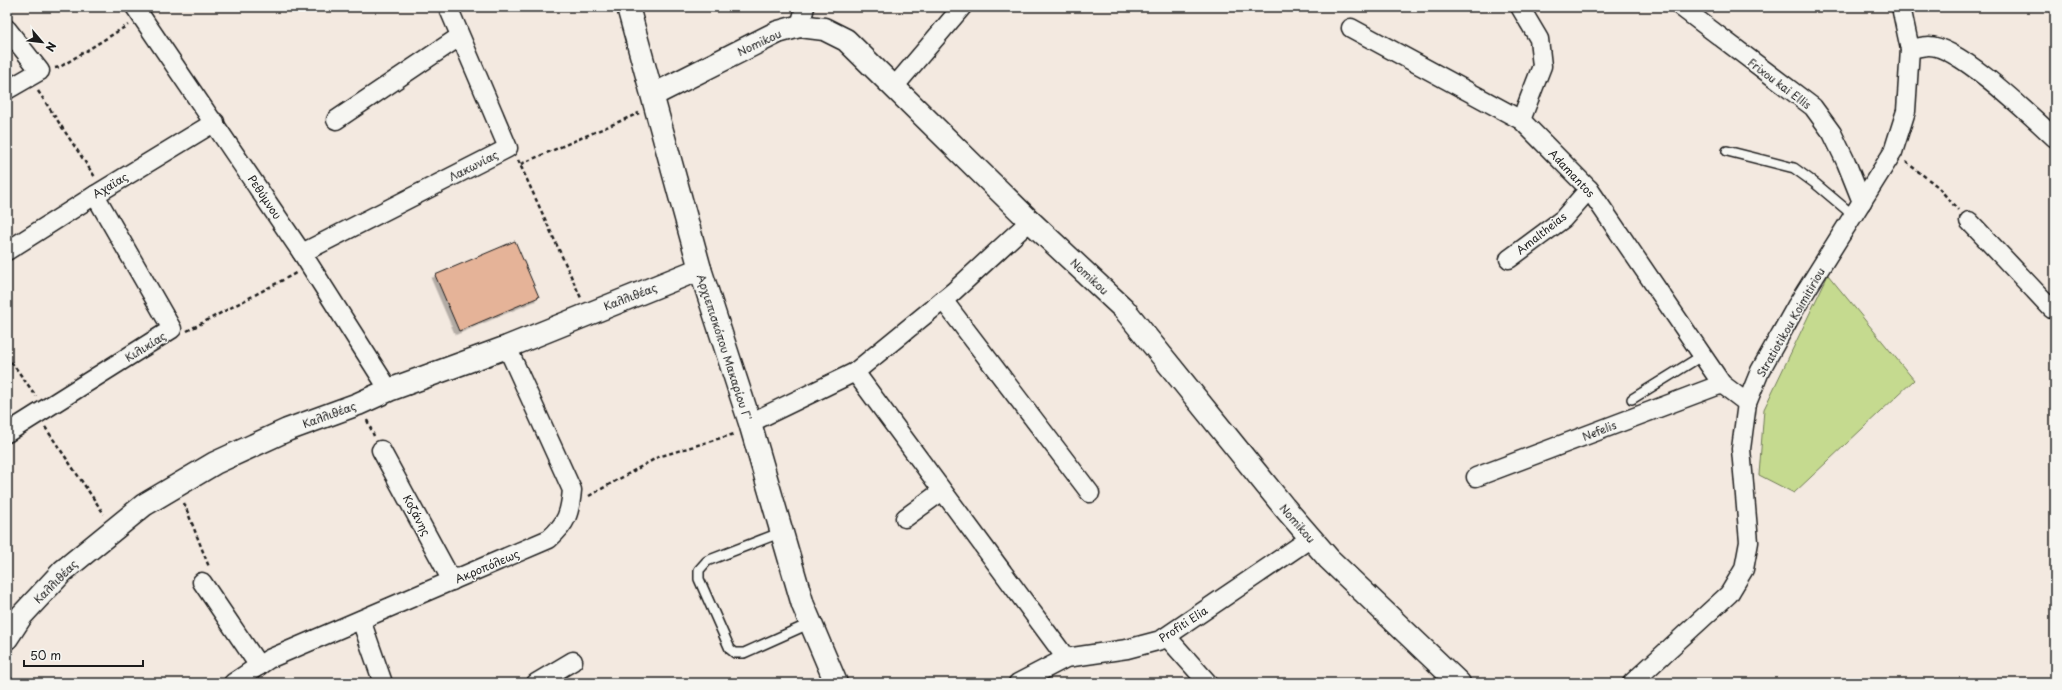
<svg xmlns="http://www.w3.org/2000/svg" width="2062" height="690" viewBox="0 0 2062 690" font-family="'Playpen Sans',sans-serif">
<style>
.green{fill:#c5da8f;stroke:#707b56}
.building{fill:#e5b398;stroke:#1c1c1c;filter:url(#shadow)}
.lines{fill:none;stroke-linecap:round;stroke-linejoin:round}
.lane-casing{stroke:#1c1c1c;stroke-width:12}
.street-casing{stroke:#1c1c1c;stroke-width:21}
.secondary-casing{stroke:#1c1c1c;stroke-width:25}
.primary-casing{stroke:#1c1c1c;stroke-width:25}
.path{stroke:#1c1c1c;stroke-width:2.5;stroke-dasharray:4 3;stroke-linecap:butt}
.lane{stroke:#f6f6f2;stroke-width:9}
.street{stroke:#f6f6f2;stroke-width:18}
.secondary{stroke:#f6f6f2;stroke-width:22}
.primary{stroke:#f6f6f2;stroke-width:22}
.labels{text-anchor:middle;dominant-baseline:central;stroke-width:3;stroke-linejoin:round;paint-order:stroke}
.street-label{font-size:11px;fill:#1c1c1c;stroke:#f6f6f2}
</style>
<defs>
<filter id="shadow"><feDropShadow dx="-3.5" dy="3.5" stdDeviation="0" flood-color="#0004"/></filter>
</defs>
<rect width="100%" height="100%" fill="#f3e9e0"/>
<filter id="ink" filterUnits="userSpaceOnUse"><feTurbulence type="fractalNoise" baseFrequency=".025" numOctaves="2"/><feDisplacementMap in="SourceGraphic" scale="8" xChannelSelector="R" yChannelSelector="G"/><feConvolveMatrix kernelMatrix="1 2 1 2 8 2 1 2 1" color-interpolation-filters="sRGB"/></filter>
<g filter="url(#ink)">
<polygon class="green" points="1828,275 1914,380 1794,493 1759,475 1764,409"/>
<polygon class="building" points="515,241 539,297 459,331 435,275"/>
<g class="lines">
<g class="lane-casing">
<g id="lane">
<polyline points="1727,151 1794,168 1816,184 1854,216"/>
<polyline points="1632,399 1703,355"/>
<polyline points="782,532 707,561 699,570 699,579 730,649 735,653 744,653 811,623"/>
</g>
</g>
<g class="street-casing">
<g id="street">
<polyline points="135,7 302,253 389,390"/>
<polyline points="1520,7 1539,39 1542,66 1521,120"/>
<polyline points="1681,7 1813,107 1832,133 1846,162 1862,202"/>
<polyline points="800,26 805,7"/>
<polyline points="1351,28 1521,120 1589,189 1722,384 1747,403"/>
<polyline points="7,29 40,71 7,90"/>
<path d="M1910,49C1916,48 1923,46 1929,46C1959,46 2031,116 2055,138"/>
<polyline points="894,87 962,7"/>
<polyline points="336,120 459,37"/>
<polyline points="1969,221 2052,309"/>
<polyline points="7,251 95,195 215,122"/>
<polyline points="302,253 508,148 448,7"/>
<polyline points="1509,259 1563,219 1589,189"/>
<polyline points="943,300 1090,493"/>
<polyline points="855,372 1066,658"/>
<polyline points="750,423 855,372 953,292 1030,221"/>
<polyline points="7,433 172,329 95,195"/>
<polyline points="381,450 452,581"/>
<polyline points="1476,477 1722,384"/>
<polyline points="905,518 942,491"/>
<polyline points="202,582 259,666"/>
<polyline points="361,620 383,683"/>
<polyline points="1167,637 1208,683"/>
<path d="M233,683L269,659L549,539C567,523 570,513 572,490L507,347"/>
<polyline points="536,683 573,661"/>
<polyline points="1018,683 1066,658 1127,649 1161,640 1311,538"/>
<polyline points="1632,683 1729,594 1744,569 1749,542 1741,449 1747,403 1760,371 1797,305 1893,152 1906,111 1910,49 1901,7"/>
</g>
</g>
<g class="secondary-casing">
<g id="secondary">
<polyline points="653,95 778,32 800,26 824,29 846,40 1030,221 1124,309 1284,507 1329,559 1459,683"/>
<polyline points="7,638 22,615 63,571 144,505 215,463 287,430 358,404 389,390 507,347 700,269"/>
</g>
</g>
<g class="primary-casing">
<polyline id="primary" points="628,7 700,269 750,423 803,605 836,683"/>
</g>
<g class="path">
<polyline points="55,68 60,67 128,25"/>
<polyline points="38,91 95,177"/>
<polyline points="518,160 581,298"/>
<polyline points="1906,162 1937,186 1958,210"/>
<polyline points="521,164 639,113"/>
<polyline points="187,331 296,273"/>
<polyline points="7,356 36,396"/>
<polyline points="367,420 374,436"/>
<polyline points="45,427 104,514"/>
<polyline points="589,496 658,457 734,434"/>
<polyline points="184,503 209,567"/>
</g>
<use href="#lane" class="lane"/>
<use href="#street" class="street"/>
<use href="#secondary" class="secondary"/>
<use href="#primary" class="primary"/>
</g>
</g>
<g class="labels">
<g class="street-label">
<text transform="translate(759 42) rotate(-25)">Nomikou</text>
<text transform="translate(1780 83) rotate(37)">Frixou kai Ellis</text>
<text transform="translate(473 165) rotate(-27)">Λακωνίας</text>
<text transform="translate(1572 173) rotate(47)">Adamantos</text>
<text transform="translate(110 185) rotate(-31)">Αχαϊας</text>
<text transform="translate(265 197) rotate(56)">Ρεθύμνου</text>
<text transform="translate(1541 233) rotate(-38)">Amaltheias</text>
<text transform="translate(1090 276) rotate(43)">Nomikou</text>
<text transform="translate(630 296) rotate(-21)">Καλλιθέας</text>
<text transform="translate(1790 322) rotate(-60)">Stratiotikou Koimitiriou</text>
<text transform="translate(145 346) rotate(-32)">Κιλικίας</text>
<text transform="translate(725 347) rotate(72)">Αρχιεπισκόπου Μακαρίου Γ'</text>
<text transform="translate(329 414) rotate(-20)">Καλλιθέας</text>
<text transform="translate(1599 430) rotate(-21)">Nefelis</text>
<text transform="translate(417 515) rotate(62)">Κοζάνης</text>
<text transform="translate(1298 523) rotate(49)">Nomikou</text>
<text transform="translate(487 566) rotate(-23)">Ακροπόλεως</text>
<text transform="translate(55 581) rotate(-45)">Καλλιθέας</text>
<text transform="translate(1183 624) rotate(-33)">Profiti Elia</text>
</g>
</g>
<rect width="2062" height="690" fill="none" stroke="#f6f6f2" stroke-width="24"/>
<rect x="12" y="12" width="2038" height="666" fill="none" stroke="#1c1c1c" stroke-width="1.5" filter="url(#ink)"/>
<g transform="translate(42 42) rotate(118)" stroke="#f6f6f2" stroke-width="3" paint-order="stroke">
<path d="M0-3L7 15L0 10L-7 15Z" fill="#1c1c1c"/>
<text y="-6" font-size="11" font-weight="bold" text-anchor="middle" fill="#1c1c1c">N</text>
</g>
<path d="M24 660v6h119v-6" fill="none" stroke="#1c1c1c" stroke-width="2"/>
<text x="30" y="660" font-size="12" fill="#1c1c1c" stroke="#f6f6f2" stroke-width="3" paint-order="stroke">50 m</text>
</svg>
